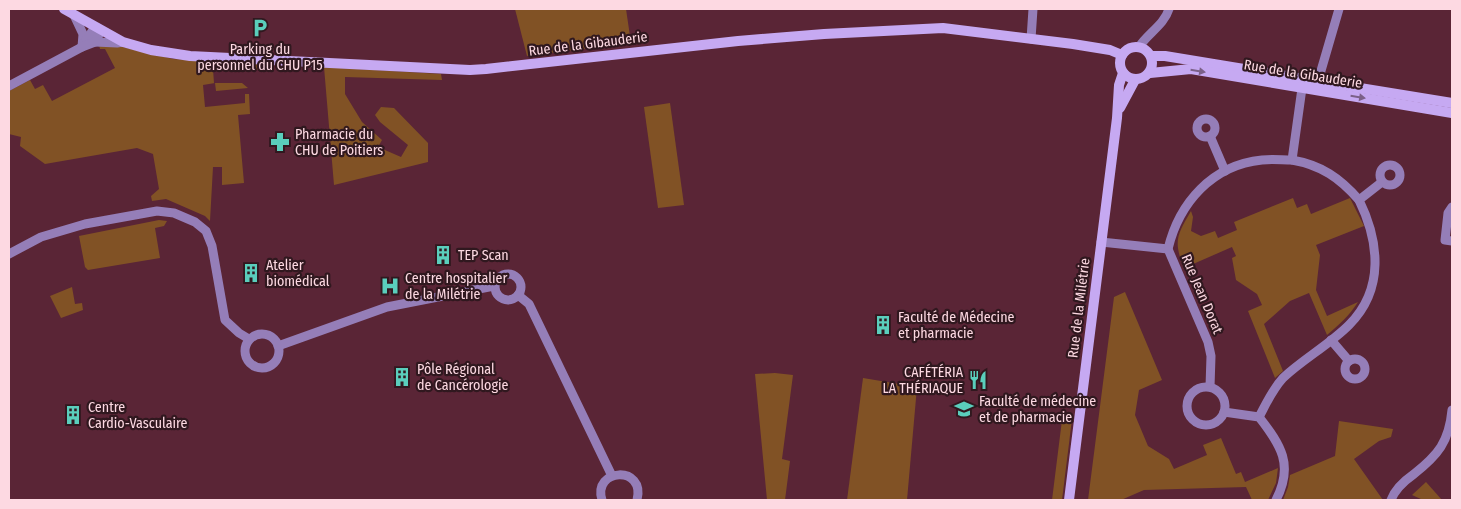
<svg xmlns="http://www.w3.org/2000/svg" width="1461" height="509" viewBox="0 0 1461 509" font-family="'Fira Sans Condensed',sans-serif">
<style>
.green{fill:#815225}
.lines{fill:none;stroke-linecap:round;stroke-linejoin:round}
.street{stroke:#957eb8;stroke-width:9}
.secondary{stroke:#c6a9f2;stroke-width:10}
.oneway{fill:#7b6088}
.labels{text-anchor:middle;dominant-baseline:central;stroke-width:4.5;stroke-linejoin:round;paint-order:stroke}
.street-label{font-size:14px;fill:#fdd9e2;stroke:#30181f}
.poi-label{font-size:14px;fill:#fdd9e2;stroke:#30181f;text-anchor:start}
</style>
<rect width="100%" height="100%" fill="#5a2536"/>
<g class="green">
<polygon points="515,9 626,9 631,43 527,56"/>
<polygon points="99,45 114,45 173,59 271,64 272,66 270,70 213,69 214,83 242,83 248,88 216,91 215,83 203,85 205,107 245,103 245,94 249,94 250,114 238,115 244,183 222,185 222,167 213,167 210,221 205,216 166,199 152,201 151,196 159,189 153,154 137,148 45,164 20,146 21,137 9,134 9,91 30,80 35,89 43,85 52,101 115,68 105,49 100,49"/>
<polygon points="324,67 441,74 442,80 345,77 345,94 362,122 382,140 378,147 401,157 408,145 380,122 375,115 381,107 394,108 428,143 428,162 334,185"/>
<polygon points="670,103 684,205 658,208 644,107"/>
<path d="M1293,198L1297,208L1307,204L1311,214L1350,198L1364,226L1316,245L1320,255L1316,290L1327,316L1358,302C1349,316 1339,325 1327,335L1309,293L1290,301L1264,324L1283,371L1275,378L1248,311L1262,305L1257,294L1236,280L1232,258L1236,256L1232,247L1184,268C1173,241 1177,235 1191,211L1193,217L1191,231L1201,236L1215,231L1218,238L1237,230L1234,222Z"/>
<polygon points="159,220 167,221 164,226 155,228 160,258 88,270 85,267 79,236"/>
<polygon points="72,287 75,304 82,303 83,310 61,318 50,296"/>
<polygon points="1125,292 1162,380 1139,390 1135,415 1148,446 1169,459 1174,469 1207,455 1203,445 1221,438 1236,474 1241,472 1245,482 1278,468 1276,483 1268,500 1252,500 1246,487 1144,490 1121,500 1088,500 1114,297"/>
<polygon points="775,373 793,375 782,459 790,461 785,500 767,500 755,374"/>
<polygon points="863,378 917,387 907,500 847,500"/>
<polygon points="1063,412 1072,419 1062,500 1052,500"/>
<polygon points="1339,421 1393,429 1391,437 1379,441 1354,459 1383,500 1283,500 1288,487 1290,475 1335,456"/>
<polygon points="1426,482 1442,500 1423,500 1412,495"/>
</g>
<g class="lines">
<g class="street">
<polyline points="74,15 83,34 82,47"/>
<polyline points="1031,39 1033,9"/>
<polyline points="95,42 117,43 123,42"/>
<polyline points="82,46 95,27"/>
<path d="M1139,47C1148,33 1164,25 1169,9"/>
<polyline points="1318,81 1339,9"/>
<polyline points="9,86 82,47 95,42 101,31"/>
<circle cx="1206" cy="128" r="9"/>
<polyline points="1210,136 1225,171"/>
<path d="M1292,160C1321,165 1340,178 1359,200"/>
<circle cx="1390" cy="175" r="10"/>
<polyline points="1452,207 1448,213 1445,240 1452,241"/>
<polyline points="1101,242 1168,249 1208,342 1211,356 1210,387"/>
<path d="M1168,249C1179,203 1212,165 1262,160C1272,159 1282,160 1292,160L1303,81"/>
<polyline points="9,254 41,237 85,224 157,211 174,213 195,222 206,231 212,246 225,320 239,333 249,339"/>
<circle cx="508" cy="287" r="13"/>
<polyline points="518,295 529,304 612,476"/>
<circle cx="262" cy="351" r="17"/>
<polyline points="1331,340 1349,361"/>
<polyline points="278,346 387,307 494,286"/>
<circle cx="1355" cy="369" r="10"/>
<circle cx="1206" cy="406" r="19"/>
<path d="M1224,412L1259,417C1281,445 1294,465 1276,500"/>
<path d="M1259,417C1266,404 1272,390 1283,378C1303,359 1329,345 1349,325C1385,289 1379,241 1359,200L1382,182"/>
<path d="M602,500C592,468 646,465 637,500"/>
<path d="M1391,500C1395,489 1404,481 1414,474C1438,455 1449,442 1452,410"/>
</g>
<g class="secondary">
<polyline points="64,9 123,42 151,50 190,56 470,70 486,69 738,41 824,34 943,28 1073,44 1110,50 1122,55"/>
<circle cx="1136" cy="63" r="16"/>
<polyline points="1151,56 1165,56 1452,103"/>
<polyline points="1150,73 1191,69 1452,113"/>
<polyline points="1120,108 1135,80"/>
<polyline points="1069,500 1117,118 1119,85 1123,73"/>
</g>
</g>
<defs><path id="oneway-solid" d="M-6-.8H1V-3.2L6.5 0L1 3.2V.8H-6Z" transform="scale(1.25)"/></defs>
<g class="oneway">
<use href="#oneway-solid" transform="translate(1198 71) rotate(9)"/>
<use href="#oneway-solid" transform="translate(1358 97) rotate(9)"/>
</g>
<defs>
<g id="parking-bare" transform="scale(1.5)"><path d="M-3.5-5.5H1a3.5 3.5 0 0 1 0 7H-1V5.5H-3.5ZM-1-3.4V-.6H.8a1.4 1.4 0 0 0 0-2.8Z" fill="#5acebc" stroke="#30181f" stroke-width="2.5" paint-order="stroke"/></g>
<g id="pharmacy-bare" transform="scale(1.5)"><path d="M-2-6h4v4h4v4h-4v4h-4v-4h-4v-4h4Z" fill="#5acebc" stroke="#30181f" stroke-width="2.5" paint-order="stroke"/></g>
<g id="building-bare" transform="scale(1.5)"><path d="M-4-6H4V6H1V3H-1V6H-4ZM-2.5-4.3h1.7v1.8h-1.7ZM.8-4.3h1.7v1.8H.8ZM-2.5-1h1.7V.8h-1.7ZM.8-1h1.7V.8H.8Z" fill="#5acebc" stroke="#30181f" stroke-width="2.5" paint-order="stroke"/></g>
<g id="hospital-bare" transform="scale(1.5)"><path d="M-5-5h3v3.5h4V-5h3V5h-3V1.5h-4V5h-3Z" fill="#5acebc" stroke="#30181f" stroke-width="2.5" paint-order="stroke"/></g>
<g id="restaurant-bare" transform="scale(1.5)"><path d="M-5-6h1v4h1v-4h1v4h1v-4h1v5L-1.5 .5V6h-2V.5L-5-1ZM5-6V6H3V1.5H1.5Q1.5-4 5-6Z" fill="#5acebc" stroke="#30181f" stroke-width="2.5" paint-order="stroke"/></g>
<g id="university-bare" transform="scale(1.5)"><path d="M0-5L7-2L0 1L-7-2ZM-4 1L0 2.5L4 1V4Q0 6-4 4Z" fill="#5acebc" stroke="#30181f" stroke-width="2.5" paint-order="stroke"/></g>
</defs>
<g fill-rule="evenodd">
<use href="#parking-bare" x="260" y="28"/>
<use href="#pharmacy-bare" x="280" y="142"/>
<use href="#building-bare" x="443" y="255"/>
<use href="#building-bare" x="251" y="273"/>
<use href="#hospital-bare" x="390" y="286"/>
<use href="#building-bare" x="883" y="325"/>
<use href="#building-bare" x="402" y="377"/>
<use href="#restaurant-bare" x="978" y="380"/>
<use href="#university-bare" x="964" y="409"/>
<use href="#building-bare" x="73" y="415"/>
</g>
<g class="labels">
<g class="street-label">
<text transform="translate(588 44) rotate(-7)">Rue de la Gibauderie</text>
<text transform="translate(1303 74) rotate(9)">Rue de la Gibauderie</text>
<text transform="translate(1202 294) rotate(67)">Rue Jean Dorat</text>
<text transform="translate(1079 308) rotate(-83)">Rue de la Milétrie</text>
</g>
<g class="poi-label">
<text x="260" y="49" text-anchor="middle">Parking du<tspan x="260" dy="16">personnel du CHU P15</tspan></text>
<text x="295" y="134">Pharmacie du<tspan x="295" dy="16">CHU de Poitiers</tspan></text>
<text x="458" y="255">TEP Scan</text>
<text x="266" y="265">Atelier<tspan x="266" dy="16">biomédical</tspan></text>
<text x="405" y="278">Centre hospitalier<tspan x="405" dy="16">de la Milétrie</tspan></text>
<text x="898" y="317">Faculté de Médecine<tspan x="898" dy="16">et pharmacie</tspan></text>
<text x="417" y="369">Pôle Régional<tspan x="417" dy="16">de Cancérologie</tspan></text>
<text x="963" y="372" text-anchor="end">CAFÉTÉRIA<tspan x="963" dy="16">LA THÉRIAQUE</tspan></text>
<text x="979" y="401">Faculté de médecine<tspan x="979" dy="16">et de pharmacie</tspan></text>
<text x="88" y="407">Centre<tspan x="88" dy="16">Cardio-Vasculaire</tspan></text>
</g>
</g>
<rect width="1461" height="509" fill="none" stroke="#fdd9e2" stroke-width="20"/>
</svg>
